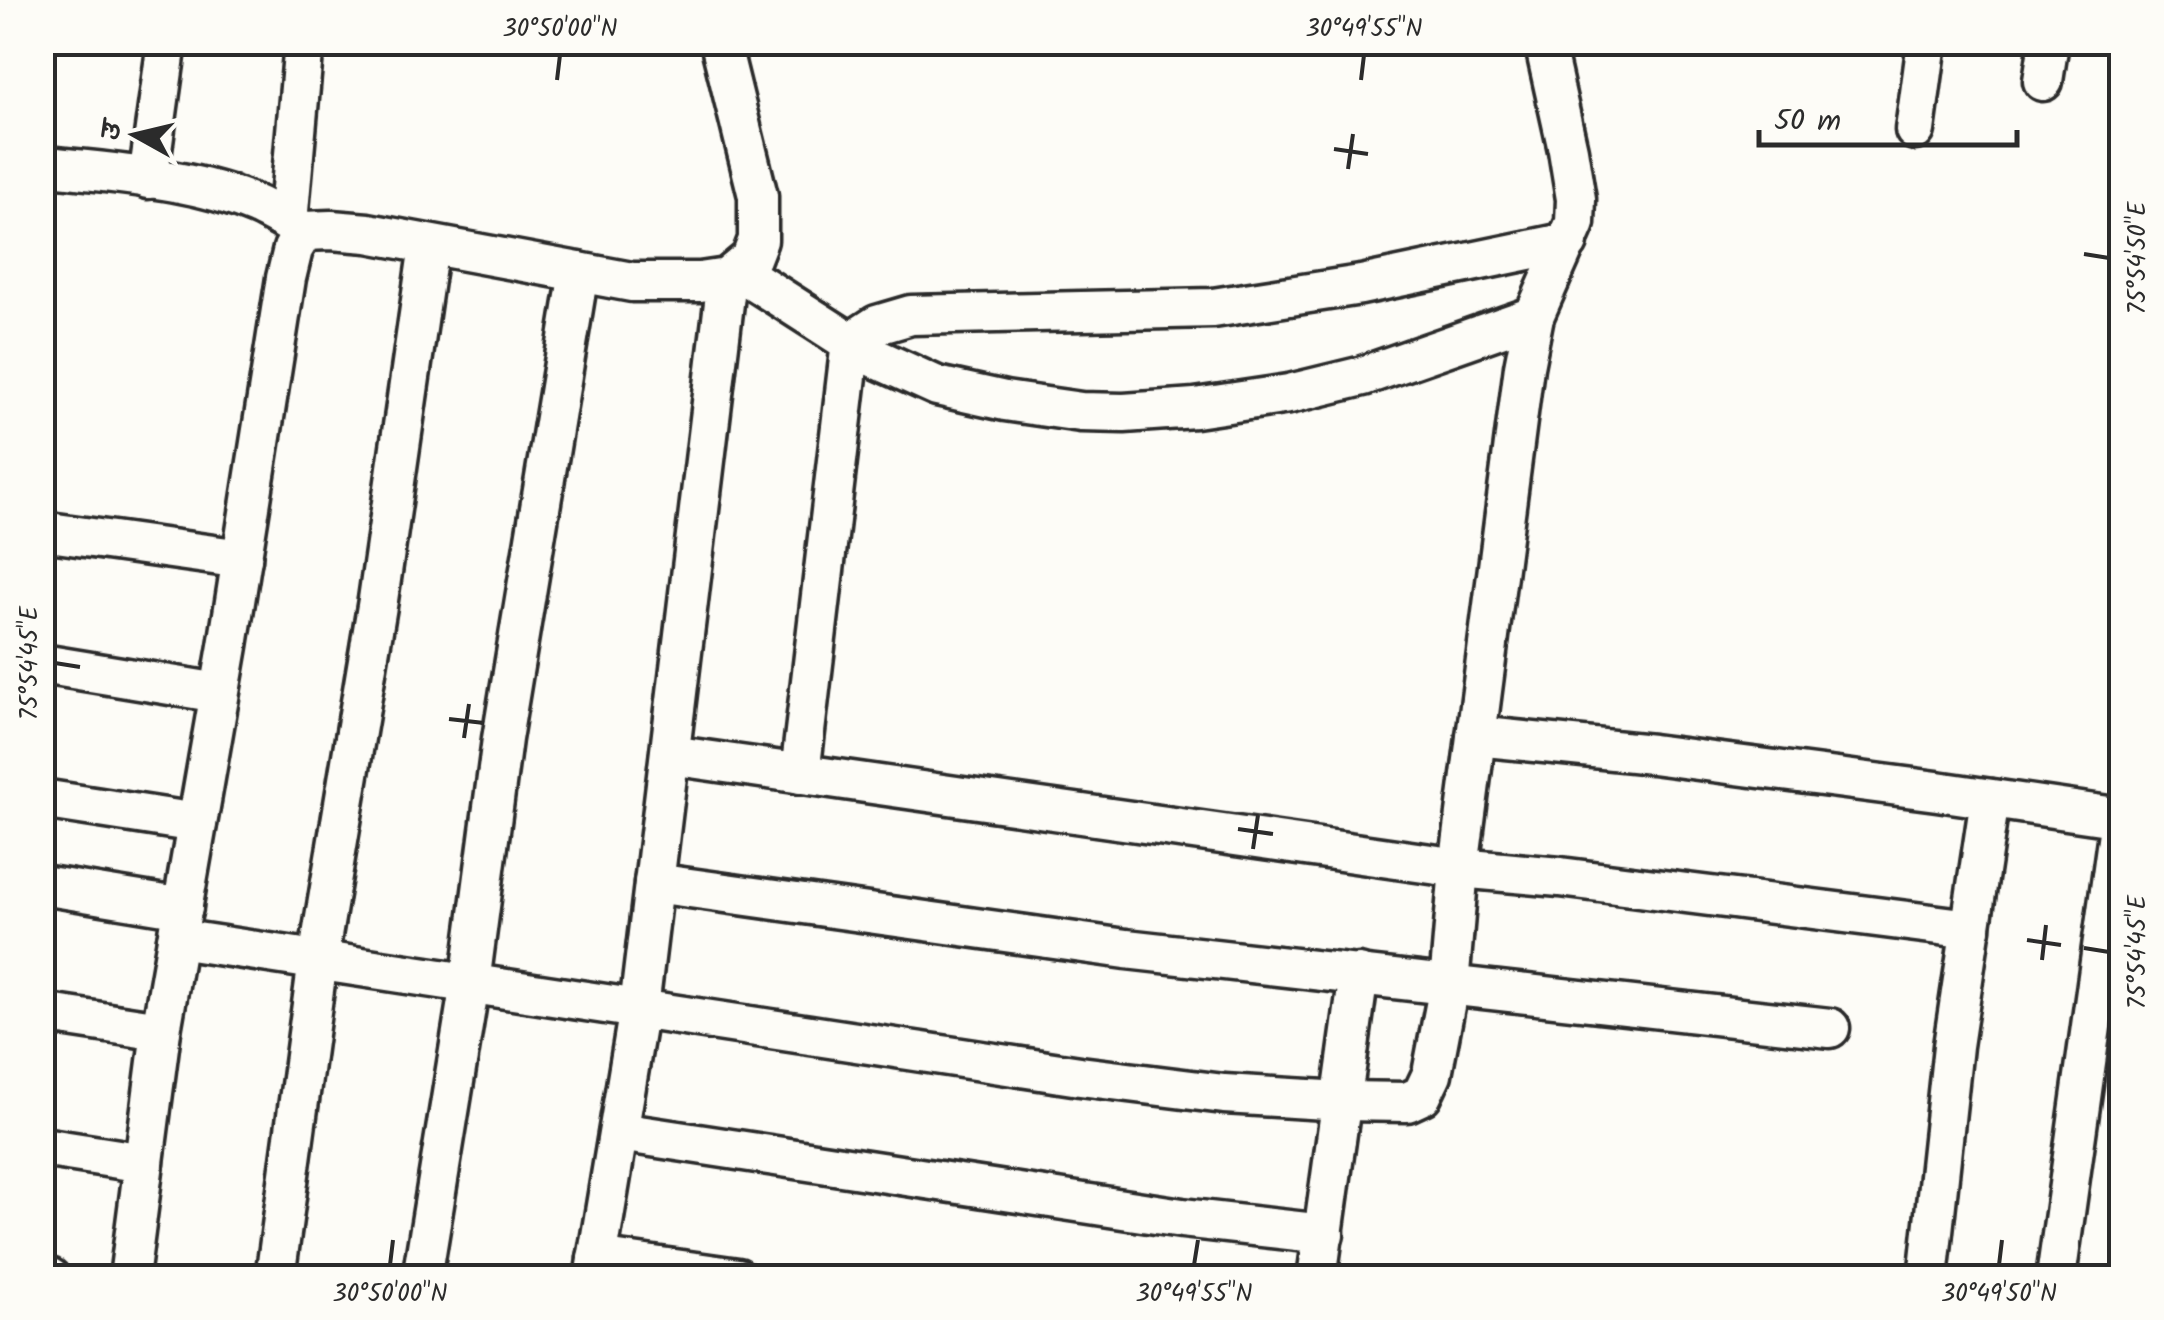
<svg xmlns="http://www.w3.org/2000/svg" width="2164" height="1320" viewBox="0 0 2164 1320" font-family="Kalam,'Playpen Sans Deva',sans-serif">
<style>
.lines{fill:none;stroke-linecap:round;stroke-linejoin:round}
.street-casing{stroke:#2b2b2b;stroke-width:45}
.street{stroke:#fdfcf7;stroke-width:38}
.ticks{fill:none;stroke:#2b2b2b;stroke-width:4}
.neatline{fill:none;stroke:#2b2b2b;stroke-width:4}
.ticks-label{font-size:25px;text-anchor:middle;fill:#2b2b2b}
</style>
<rect width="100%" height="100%" fill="#fdfcf7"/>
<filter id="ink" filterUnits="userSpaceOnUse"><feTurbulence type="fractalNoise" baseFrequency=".01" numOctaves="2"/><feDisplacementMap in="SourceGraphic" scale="20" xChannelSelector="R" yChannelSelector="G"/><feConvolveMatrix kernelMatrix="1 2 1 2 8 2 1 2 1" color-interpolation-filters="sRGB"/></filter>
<g filter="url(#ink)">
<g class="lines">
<g class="street-casing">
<g id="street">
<polyline points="2043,81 2049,42"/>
<polyline points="1915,130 1927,42"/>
<path d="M42,165C113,174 190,177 256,205C272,212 288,222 304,231"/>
<polyline points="148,179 167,42"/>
<polyline points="288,222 304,42"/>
<polyline points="739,271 873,357 937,386 1005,401 1081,412 1124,413 1195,408 1289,394 1363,376 1534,316"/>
<polyline points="42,531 242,559"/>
<polyline points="42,664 219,693"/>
<polyline points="1476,736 1652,754 1937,791 2122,818"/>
<polyline points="670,755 1459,868 1560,877 1971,929"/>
<polyline points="800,774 851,342 877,325 911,315 1213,308 1361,285 1568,242"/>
<polyline points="42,799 197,823"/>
<polyline points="654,883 1126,949 1830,1028"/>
<polyline points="42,885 183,908"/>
<polyline points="177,939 1080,1076 1224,1094 1343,1101 1407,1102 1422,1095 1432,1074 1449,985 1459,868 1524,367 1534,316 1575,223 1576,199 1568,150 1544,42"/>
<polyline points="42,1013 161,1031"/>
<polyline points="619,1132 1182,1218 1324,1234"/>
<polyline points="42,1147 144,1163"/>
<polyline points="597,1258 738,1278"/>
<polyline points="42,1276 50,1278"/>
<polyline points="129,1278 161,1031 228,646 286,278 293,249 304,231 331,230 368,233 632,282 700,282 727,278 751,258 758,240 758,196 720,42"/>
<polyline points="275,1278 318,960 378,600 429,245"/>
<polyline points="422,1278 470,983 502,739 579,272"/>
<polyline points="594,1278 639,1008 727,278"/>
<polyline points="1317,1278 1359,974"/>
<polyline points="1928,1278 1953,1046 1990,799"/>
<polyline points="2056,1278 2120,818"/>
</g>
</g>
<use href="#street" class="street"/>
</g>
</g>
<path class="ticks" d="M557,80L560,55M1361,80L1364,55M1334,149L1368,154M1348,169L1353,134M2084,254L2109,258M55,663L80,667M449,719L484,723M464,738L469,704M1238,829L1273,834M1253,849L1258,815M2027,940L2061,945M2084,948L2109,952M2042,960L2046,925M390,1265L393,1240M1194,1265L1198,1240M1999,1265L2002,1240"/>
<rect width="2164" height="1320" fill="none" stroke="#fdfcf7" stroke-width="110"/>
<g transform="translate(135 135) rotate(278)" stroke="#fdfcf7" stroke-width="8" paint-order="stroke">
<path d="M0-8L18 38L0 25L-18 38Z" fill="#2b2b2b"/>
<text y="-15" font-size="28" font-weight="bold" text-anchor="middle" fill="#2b2b2b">उ</text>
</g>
<path d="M1759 130v15h258v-15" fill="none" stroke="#2b2b2b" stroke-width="5"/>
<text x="1774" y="130" font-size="30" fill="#2b2b2b" stroke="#fdfcf7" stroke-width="8" paint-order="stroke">50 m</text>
<rect x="55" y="55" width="2054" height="1210" class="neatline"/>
<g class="ticks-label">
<text x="560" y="36">30°50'00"N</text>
<text x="1364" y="36">30°49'55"N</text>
<text transform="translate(2136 258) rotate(-90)" y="9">75°54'50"E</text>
<text transform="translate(28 663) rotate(-90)" y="9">75°54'45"E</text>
<text transform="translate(2136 952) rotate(-90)" y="9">75°54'45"E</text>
<text x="390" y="1301">30°50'00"N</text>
<text x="1194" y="1301">30°49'55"N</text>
<text x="1999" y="1301">30°49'50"N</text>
</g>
</svg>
